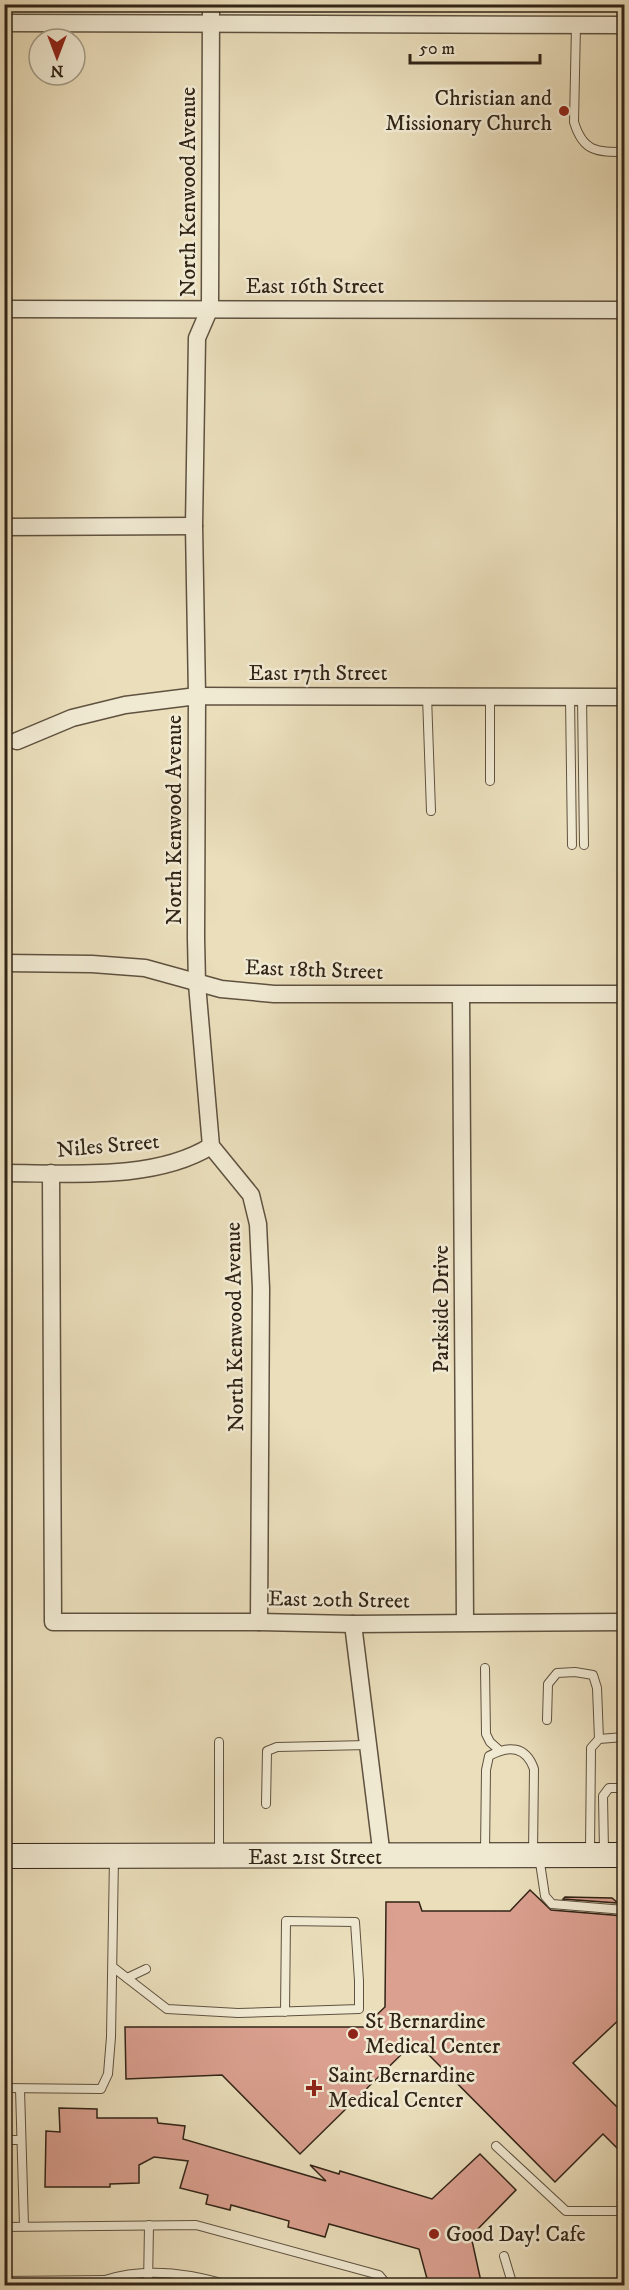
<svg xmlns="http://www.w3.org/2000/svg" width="629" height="2290" viewBox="0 0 629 2290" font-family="'IM FELL DW Pica',serif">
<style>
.building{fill:#dba090;stroke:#312417;stroke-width:1.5}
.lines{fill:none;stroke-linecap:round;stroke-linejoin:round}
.lane-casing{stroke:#5f5240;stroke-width:10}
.street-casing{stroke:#5f5240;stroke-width:19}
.secondary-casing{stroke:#312417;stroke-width:26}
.lane{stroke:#f1ead3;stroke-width:8}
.street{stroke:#f1ead3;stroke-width:16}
.secondary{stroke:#f1ead3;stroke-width:24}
.poi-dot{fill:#8f2418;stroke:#f1ead3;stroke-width:2}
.labels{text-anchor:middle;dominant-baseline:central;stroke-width:5;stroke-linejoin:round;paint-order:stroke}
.poi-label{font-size:22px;fill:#312417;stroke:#f1ead3;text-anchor:start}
.street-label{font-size:22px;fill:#312417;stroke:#f1ead3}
</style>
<rect width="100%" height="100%" fill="#eadebb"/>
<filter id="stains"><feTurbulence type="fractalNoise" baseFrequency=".00333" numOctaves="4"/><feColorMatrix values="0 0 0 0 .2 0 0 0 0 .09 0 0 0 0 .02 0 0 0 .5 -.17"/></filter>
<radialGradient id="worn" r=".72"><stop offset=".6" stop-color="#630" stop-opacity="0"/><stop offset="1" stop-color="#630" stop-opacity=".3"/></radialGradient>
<g class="building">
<polygon points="530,1890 551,1910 624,1916 624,2015 573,2063 624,2114 624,2155 603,2134 555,2182 423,2049 418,2053 411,2045 300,2154 222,2075 126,2079 125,2027 364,2027 385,2007 386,1902 419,1902 422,1911 510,1911"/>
<polygon points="565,1897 612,1898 618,1903 563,1899"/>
<polygon points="59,2108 97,2109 97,2118 157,2118 158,2123 185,2126 183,2139 326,2181 310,2165 339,2174 340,2171 432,2199 480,2154 516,2190 471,2236 482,2286 429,2286 419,2249 329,2224 325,2237 288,2227 289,2221 231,2205 230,2210 206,2204 208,2195 180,2188 188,2161 154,2157 139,2165 139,2183 110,2184 110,2187 45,2187 46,2131 60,2132"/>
</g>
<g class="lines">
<g class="lane-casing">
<g id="lane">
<path d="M576,25L574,122C583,152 597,152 624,152"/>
<polyline points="427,696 431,811"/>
<polyline points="490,697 490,781"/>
<polyline points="570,697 572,845"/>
<polyline points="582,697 584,845"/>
<polyline points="485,1668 486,1734 490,1742 499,1750"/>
<polyline points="547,1720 548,1684 557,1673 575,1672 593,1675 597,1688 599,1739"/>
<polyline points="219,1742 219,1853"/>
<polyline points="266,1804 267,1751 277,1747 368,1745"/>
<path d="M485,1852L486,1770L489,1756C509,1745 526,1746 534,1769L533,1854"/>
<polyline points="590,1852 591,1748 599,1739 624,1737"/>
<polyline points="604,1852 603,1796 609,1788 624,1788"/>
<polyline points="539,1856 545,1896 552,1904 624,1910"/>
<polyline points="114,1968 167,2009 238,2013 359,2009 359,1981 355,1922 286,1921 285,2012"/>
<polyline points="127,1978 146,1969"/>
<polyline points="4,2088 101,2089 108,2074 111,2037 114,1857"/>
<polyline points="20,2089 24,2226"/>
<polyline points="4,2140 21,2140"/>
<polyline points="496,2146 566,2211 624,2211"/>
<polyline points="4,2227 196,2225 379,2275 388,2286"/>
<polyline points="504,2256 513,2286"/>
<polyline points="4,2281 105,2280"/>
<path d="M104,2286L105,2280C146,2267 190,2273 231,2286"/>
<polyline points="148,2286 149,2225"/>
</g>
</g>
<g class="street-casing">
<g id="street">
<polyline points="211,4 210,308 197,338 194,526 197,696 196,938 197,984 211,1146 251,1195 258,1224 261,1288 259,1622"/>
<polyline points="4,23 624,25"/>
<polyline points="4,309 624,310"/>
<polyline points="4,527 194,526"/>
<polyline points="17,741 72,718 125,705 197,696 624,697"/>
<polyline points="4,963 92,964 145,968 221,989 274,994 624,994"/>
<polyline points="461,995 465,1622"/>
<path d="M4,1173C69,1173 155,1181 211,1146"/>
<polyline points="51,1173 53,1622 259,1622 353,1624 624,1622"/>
<polyline points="353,1624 382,1857"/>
</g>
</g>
<g class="secondary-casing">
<polyline id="secondary" points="4,1856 624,1855"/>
</g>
<use href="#lane" class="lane"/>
<use href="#street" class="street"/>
<use href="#secondary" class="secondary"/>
</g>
<g class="poi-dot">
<circle cx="564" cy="111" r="6"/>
<circle cx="353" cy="2034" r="6"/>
<path d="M311 2079h6v6h6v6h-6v6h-6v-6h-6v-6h6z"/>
<circle cx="434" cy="2234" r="6"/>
</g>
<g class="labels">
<g class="poi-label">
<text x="552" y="98" text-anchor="end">Christian and<tspan x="552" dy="25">Missionary Church</tspan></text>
<text x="365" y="2021">St Bernardine<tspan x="365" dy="25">Medical Center</tspan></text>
<text x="328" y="2075">Saint Bernardine<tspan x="328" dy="25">Medical Center</tspan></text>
<text x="446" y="2234">Good Day! Cafe</text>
</g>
<g class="street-label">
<text transform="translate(188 192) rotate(-90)">North Kenwood Avenue</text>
<text x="315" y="286">East 16th Street</text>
<text x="318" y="673">East 17th Street</text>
<text transform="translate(174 820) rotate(-90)">North Kenwood Avenue</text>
<text transform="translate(314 970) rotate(2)">East 18th Street</text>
<text transform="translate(108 1146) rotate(-5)">Niles Street</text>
<text transform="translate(441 1309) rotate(-90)">Parkside Drive</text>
<text transform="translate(235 1327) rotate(-91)">North Kenwood Avenue</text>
<text transform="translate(339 1600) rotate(1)">East 20th Street</text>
<text x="315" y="1857">East 21st Street</text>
</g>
</g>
<rect width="629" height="2290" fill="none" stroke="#eadebb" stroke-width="24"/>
<rect x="6" y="6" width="617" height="2278" fill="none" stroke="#312417" stroke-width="3"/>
<rect x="12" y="12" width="605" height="2266" fill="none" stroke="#312417" stroke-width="1.5"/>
<g transform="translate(57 57) rotate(180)"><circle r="28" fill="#f1ead3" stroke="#a49b88" stroke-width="1.5"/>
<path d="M0-4.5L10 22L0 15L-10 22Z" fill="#8f2418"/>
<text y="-9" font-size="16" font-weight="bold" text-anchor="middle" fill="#312417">N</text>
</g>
<path d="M410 54v9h130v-9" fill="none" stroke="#312417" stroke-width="3"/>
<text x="419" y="54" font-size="18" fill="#312417" stroke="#f1ead3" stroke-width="4.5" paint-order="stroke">50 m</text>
<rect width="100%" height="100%" filter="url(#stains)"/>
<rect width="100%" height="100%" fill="url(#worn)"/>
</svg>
